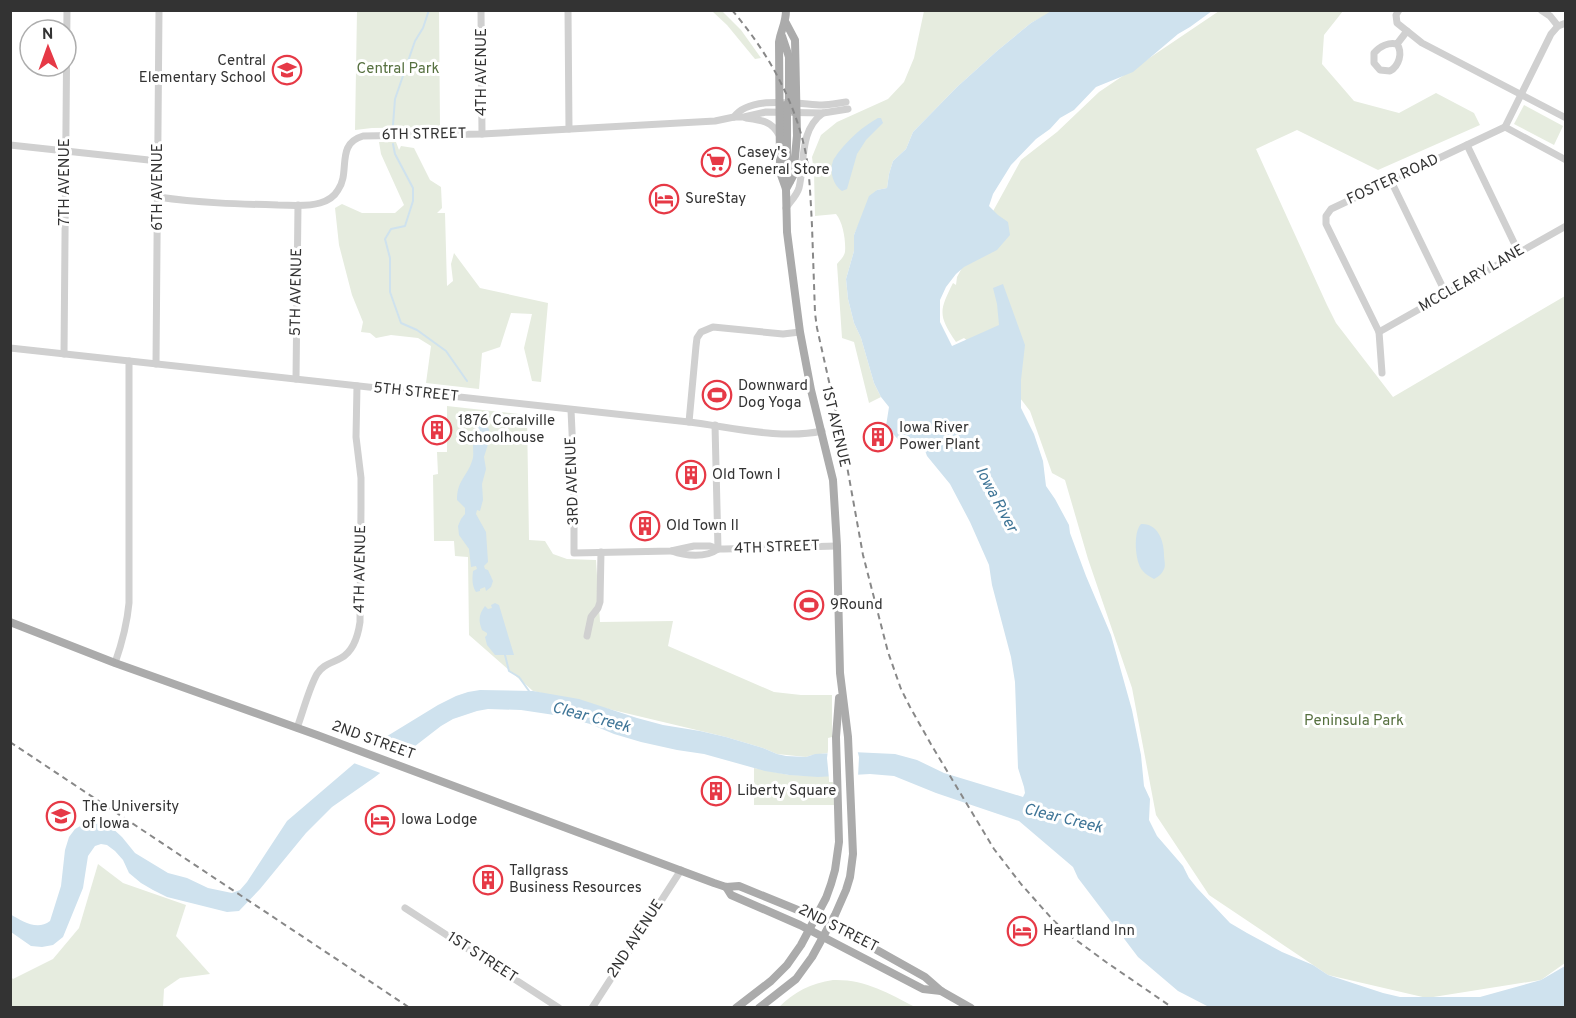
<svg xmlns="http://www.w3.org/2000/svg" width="1576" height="1018" viewBox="0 0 1576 1018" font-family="Overpass,sans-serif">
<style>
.green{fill:#e6ecdf}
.water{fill:#cfe2ee}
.pier{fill:#fff}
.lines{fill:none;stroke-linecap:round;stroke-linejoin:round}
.stream{stroke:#cfe2ee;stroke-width:2}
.minor{stroke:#d0d0d0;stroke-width:7}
.major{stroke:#ababab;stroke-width:8}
.rail{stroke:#888;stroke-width:2;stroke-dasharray:6 4.5;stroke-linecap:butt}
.labels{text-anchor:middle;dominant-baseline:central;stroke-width:6;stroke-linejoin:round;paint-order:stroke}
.poi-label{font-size:15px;fill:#333;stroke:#fff;text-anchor:start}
.park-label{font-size:15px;fill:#56703f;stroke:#fff}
.street-label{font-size:15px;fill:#333;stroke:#fff}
.water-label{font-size:16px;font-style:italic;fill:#3f7597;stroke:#fff}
</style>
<rect width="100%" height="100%" fill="#fff"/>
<g class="green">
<polygon points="357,11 439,11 440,127 372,128 355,130"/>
<polygon points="712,11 722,11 741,30 761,58 755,59 727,25"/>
<path d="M924,11H1053L1031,23L997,51L957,87L913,132L906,149L893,161L889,174L887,188L877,190L865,210L854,235V251L846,279L848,299L854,323L861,338L874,383L881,397L869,403L854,342L842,338L837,264C840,260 844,257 845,252C846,241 843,222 836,214L815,216L814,173L812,157L821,135L837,122L888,99L904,82L914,58Z"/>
<path d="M1219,11H1343L1324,35L1322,64L1354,101L1399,113L1436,93L1474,113L1480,125L1378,170L1297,130L1256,149L1327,305L1336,323L1393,397L1565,296V963L1541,980L1427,998L1328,975L1209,895L1156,815L1132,688L1088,559L1065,480L1052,473L1030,411L991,360L964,338L956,342C938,315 939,311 953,283L956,285L957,277L1021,160L1057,132L1099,92Z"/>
<polygon points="1524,105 1563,126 1554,145 1514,124"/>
<polygon points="379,142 396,142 399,150 401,146 414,148 430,180 441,187 442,208 437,213 445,213 447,286 453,281 451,264 454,253 480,288 548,303 541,382 532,381 524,348 532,314 511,313 500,347 482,353 479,389 426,383 431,346 418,338 391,335 376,338 370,333 361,332 363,322 352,295 339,245 335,208 342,204 362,213 395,213 404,205 381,154"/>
<polygon points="447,406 527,415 529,540 545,541 553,554 567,559 596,560 600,622 673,621 668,646 774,692 801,695 832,695 832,737 828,738 828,753 812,755 806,757 777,754 763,748 726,737 533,691 469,635 468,557 455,556 454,541 434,541 433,475 438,474 437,452 447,452"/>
<polygon points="754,768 789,775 829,776 829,782 833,782 834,805 754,805"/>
<polygon points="98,864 123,883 186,905 176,936 210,974 180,978 164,989 163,1007 11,1007 11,977 13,979 53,959 79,928"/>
<path d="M833,980C865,979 888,993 915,1007H779C794,992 811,983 833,980Z"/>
</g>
<g class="water">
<path d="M1053,10L1212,11L1190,27L1178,34L1133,72L1096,87L1074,110L1060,118L1050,129L1036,139L1011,165L993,194L989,206L998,215L1008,222L1010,235L997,250L964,267L956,274L946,287L940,300V322L952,346L999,325L997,304L993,288L1003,284L1025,345L1021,380V408L1034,434L1043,461L1046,486L1055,499L1069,525L1070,533L1086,576L1111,635L1132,710L1141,755L1144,786L1150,799L1149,820L1157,836L1183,866L1189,878L1197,888L1230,923L1247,933L1282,952L1313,965L1328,975L1383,993L1400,997H1480L1541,980L1565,966V1007H1209L1178,991L1138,957L1078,878L1073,867L1019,821L936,793L894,776L870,774L818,777L789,775L765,771L704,754L677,750L641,742L614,734L590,724L561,716L521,710L488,709L477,711L453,719L441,726L375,777L332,807L306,833L260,889L239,911L227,912L167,897L153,890L141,883L129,873L123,860L115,851L107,845L101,844L95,846L88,856L83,888L63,937L53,945L42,947L31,946L11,932L10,914C22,921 37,931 50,921L61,886L65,850L69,837L75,829L84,824L98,820L104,822L110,826L122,837L135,853L168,873L187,878L208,888L232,893L240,890L247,882L287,821L384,738L438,705L456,696L468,692L480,690L533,691L579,699L637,718L663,725L700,731L726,737L763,748L777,754L786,756L806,757L815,754L852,752L895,754L917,760L944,773L1023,797L1025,793L1024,787L1018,768L1015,682L1011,657L992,585L989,565L970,522L950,484L927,456L922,442L913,440L904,446L886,426L889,407L881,397L874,383L861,338L854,323L848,299L846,279L854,251V235L869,196L877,190L887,188L889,174L893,161L906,149L913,132L957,87L997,51L1031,23Z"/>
<path d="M878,118H881L883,123L866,140L857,154L847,189L842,191C833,185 829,171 833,161C833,160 838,153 838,153C850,138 862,127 878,118Z"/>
<path d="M479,416L481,421L489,429V441L484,457L486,469L482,484L483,500L480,511L477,510L476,514L486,532L488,562L484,566L485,569L488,570L493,581L491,587L486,591L485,587L480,589V591L476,592C472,586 472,579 473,571L477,569L476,566L471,567L469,549L459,535L458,526L461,519L465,514V508L457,500C457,480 467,477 472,461C474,456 473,451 473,446C475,437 477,428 474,418Z"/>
<path d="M1141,524C1158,523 1164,541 1164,555C1164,560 1166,565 1164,569C1162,574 1158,577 1154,579C1149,576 1145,574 1142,570C1135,561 1133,532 1141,524Z"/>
<path d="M495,603L499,605L514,655H495L487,645L485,637L487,635V633L482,630C478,620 479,614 485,606L488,609L492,608L491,605Z"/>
</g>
<g class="pier">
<polygon points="375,741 410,754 383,774 351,762"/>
<polygon points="852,749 857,749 859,757 858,777 829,779 827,758 828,750"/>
</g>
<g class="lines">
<g class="stream">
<polyline points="393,125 395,99 415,41 423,28 429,10"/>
<polyline points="393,144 395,154 413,188 413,201 405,226 391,229 385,239 390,258 390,292 401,323 417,330 446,351 467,381"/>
<polyline points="505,655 509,671 519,677 529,691"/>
</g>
<g class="minor">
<polyline points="481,10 482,134"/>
<polyline points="568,10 569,129"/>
<polyline points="1399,10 1396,15 1397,23 1422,43 1566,118"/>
<polyline points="1541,10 1550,16 1558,26"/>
<path d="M1397,44C1389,42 1380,46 1374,53V63L1380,70L1390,71C1399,66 1403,53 1397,44L1407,31"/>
<path d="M734,117C750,95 798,104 822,105C830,105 838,103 846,102"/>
<path d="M746,118C761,120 772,121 779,135"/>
<polyline points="1505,127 1566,160"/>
<polyline points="10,145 158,161"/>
<polyline points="1467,145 1519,253"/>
<polyline points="1391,181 1446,294"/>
<path d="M158,197C199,203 237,204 278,205C291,205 307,207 320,203C327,201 334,197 338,190C351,172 335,144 363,136L482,134L715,121L734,117H744L766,112L823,113L848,109"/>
<path d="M786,208C790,202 797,195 799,188C805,163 799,130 823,113"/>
<polyline points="1379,332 1566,226"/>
<path d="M10,348L689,422C731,427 781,440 822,431"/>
<polyline points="64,354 67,10"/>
<polyline points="156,364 159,10"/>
<polyline points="1382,373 1379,332 1326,224 1326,216 1331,209 1505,127 1551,34 1558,26 1566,23"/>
<polyline points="296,379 298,205"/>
<polyline points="571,410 574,475 574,553 671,551 694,546 710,546 718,549 724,549 837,546"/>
<polyline points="689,422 696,346 697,338 701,332 713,327 783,334 800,332"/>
<polyline points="715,425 718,549"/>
<path d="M672,551C685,556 706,558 718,549"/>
<polyline points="587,636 591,617 598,608 600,602 601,552"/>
<path d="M115,663C122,643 127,625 129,603V361"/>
<path d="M297,728C303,712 309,688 317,674C322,665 332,663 341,658C354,651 358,636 360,622L361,506V478L356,437L357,386"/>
<polyline points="405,908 559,1008"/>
<polyline points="592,1008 681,870"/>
</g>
<g class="major">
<polyline points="786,23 795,40 797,136 794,167 793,176 786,189"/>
<polyline points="782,36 789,57 789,106 791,109 796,113"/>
<polyline points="785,105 787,111 787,159 790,181"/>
<polyline points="10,622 115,663 317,735 714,883 726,887 739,886 815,917 843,931 925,977 941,991 971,1008"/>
<polyline points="726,887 731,895 800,925 923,989 941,991"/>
<polyline points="736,1008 771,981 787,965 801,945 826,898 831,884 835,870 839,842 836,737 839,698"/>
<path d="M759,1008L796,979L812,957L835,915L846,890L850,877L853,854L848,737L840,673L837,546L833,480L811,390L800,332L787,232L786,189L780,172L779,42C781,29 786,24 786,10"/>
</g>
<g class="rail">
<path d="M732,10C770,55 799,107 808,166C810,186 811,206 812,226C813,255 814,284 815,313L817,328L843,444L863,555L888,652L901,689L910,707L932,746L994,849L1021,884L1053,920L1072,937L1106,962L1173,1008"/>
<polyline points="10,742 410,1008"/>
</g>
</g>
<defs>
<g id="school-ring" transform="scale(1.5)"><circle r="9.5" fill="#fff" stroke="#e63946" stroke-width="1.5"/><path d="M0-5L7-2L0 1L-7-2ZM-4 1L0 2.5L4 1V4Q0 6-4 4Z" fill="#e63946"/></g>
<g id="supermarket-ring" transform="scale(1.5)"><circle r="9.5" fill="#fff" stroke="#e63946" stroke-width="1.5"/><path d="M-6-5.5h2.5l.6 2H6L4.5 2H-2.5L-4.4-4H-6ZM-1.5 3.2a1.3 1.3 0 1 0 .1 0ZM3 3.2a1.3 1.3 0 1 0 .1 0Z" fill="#e63946"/></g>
<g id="hotel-ring" transform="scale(1.5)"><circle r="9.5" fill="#fff" stroke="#e63946" stroke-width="1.5"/><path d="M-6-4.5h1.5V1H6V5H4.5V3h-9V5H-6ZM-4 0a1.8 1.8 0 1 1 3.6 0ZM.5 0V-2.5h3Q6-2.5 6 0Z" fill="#e63946"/></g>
<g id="stadium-ring" transform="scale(1.5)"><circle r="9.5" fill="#fff" stroke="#e63946" stroke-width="1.5"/><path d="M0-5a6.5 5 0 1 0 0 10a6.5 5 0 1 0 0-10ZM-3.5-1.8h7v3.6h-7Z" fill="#e63946"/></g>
<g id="building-ring" transform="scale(1.5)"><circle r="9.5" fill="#fff" stroke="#e63946" stroke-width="1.5"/><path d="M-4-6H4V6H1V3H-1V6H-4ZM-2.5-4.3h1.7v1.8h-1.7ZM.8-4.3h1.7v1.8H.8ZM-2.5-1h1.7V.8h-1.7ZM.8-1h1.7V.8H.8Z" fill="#e63946"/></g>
<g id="university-ring" transform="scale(1.5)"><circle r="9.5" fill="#fff" stroke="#e63946" stroke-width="1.5"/><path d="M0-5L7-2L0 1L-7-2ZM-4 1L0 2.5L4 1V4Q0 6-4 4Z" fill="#e63946"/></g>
</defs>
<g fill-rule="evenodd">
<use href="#school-ring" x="287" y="70"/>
<use href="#supermarket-ring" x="716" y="162"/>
<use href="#hotel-ring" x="664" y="199"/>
<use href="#stadium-ring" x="717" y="395"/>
<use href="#building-ring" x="437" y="430"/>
<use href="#building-ring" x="878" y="437"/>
<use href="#building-ring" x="691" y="475"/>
<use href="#building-ring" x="645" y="526"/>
<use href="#stadium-ring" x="809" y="605"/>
<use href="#building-ring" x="716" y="791"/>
<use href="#university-ring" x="61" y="816"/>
<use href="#hotel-ring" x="380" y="820"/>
<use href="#building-ring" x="488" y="880"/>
<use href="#hotel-ring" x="1022" y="931"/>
</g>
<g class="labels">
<g class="poi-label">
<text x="266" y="61" text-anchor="end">Central<tspan x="266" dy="17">Elementary School</tspan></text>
<text x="737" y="153">Casey's<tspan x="737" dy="17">General Store</tspan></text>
<text x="685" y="199">SureStay</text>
<text x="738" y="386">Downward<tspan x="738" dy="17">Dog Yoga</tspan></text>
<text x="458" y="421">1876 Coralville<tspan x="458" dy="17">Schoolhouse</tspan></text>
<text x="899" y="428">Iowa River<tspan x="899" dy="17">Power Plant</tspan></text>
<text x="712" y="475">Old Town I</text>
<text x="666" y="526">Old Town II</text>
<text x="830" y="605">9Round</text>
<text x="737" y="791">Liberty Square</text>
<text x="82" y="807">The University<tspan x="82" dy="17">of Iowa</tspan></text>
<text x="401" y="820">Iowa Lodge</text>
<text x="509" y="871">Tallgrass<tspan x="509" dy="17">Business Resources</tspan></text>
<text x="1043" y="931">Heartland Inn</text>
</g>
<g class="park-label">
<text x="398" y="69">Central Park</text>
<text x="1354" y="721">Peninsula Park</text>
</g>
<g class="street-label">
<text transform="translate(482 72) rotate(-90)">4TH AVENUE</text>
<text transform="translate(424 135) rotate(-1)">6TH STREET</text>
<text transform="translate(1393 180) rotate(-25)">FOSTER ROAD</text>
<text transform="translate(65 182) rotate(-90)">7TH AVENUE</text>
<text transform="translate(158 187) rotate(-90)">6TH AVENUE</text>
<text transform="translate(1472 279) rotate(-30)">MCCLEARY LANE</text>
<text transform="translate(297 292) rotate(-89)">5TH AVENUE</text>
<text transform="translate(416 393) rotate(6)">5TH STREET</text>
<text transform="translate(835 427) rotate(77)">1ST AVENUE</text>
<text transform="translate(573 481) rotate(-92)">3RD AVENUE</text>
<text transform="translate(777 548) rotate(-2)">4TH STREET</text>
<text transform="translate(361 569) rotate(-89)">4TH AVENUE</text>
<text transform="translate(373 741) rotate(20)">2ND STREET</text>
<text transform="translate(838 929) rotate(27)">2ND STREET</text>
<text transform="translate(636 939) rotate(-57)">2ND AVENUE</text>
<text transform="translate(482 958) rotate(33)">1ST STREET</text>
</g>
<g class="water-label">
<text transform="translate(996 500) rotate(62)">Iowa River</text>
<text transform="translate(591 718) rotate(15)">Clear Creek</text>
<text transform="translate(1063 819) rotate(14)">Clear Creek</text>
</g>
</g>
<rect width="1576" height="1018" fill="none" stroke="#333333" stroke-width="24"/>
<g transform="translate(48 48) rotate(359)"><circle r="28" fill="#ffffff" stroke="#adadad" stroke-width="1.5"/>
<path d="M0-4.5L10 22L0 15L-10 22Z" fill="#e63946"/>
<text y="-9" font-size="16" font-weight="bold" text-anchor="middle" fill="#333333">N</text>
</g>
</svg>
